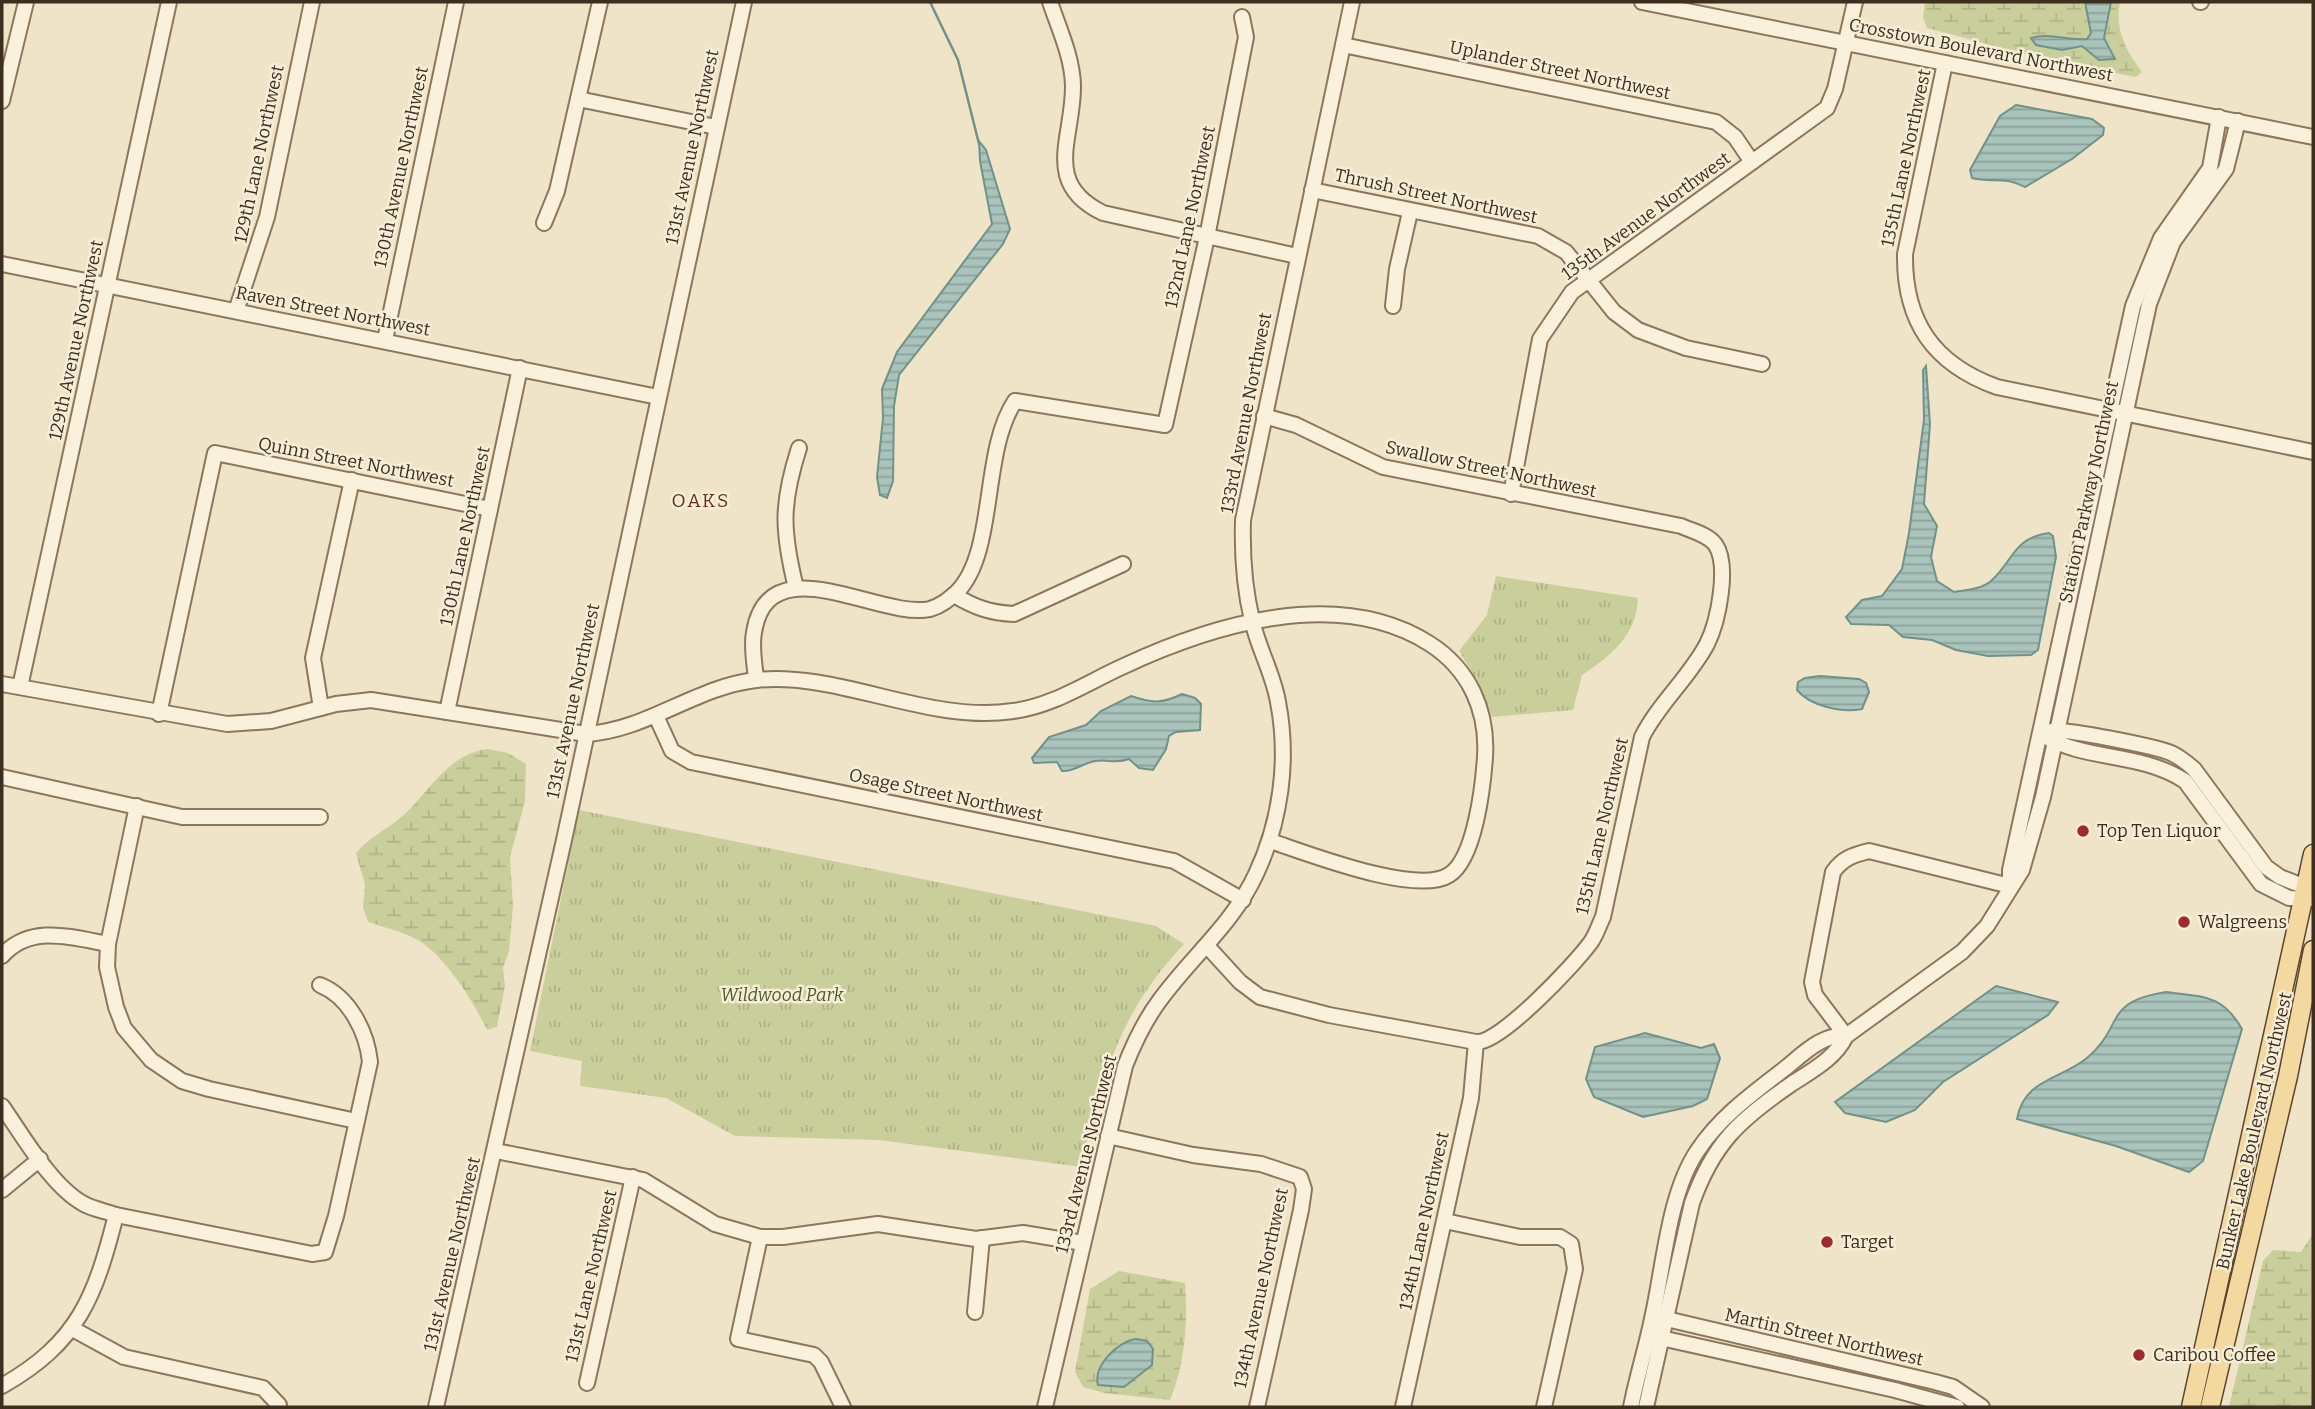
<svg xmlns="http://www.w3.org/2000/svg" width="2315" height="1409" viewBox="0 0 2315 1409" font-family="Bitter,serif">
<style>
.wetland{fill:url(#wetland-marsh)}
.park{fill:url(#park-tufts)}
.water{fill:url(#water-rules);stroke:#6f938a;stroke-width:2}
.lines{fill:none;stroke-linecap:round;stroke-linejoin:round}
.stream{stroke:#6f938a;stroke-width:2.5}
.minor-casing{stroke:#8d765c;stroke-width:18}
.major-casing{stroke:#5b4430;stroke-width:21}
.minor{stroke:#faf1dc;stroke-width:14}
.major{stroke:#f3d9a0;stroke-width:18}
.poi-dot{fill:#9e2a2b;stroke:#f7eed8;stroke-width:2.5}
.labels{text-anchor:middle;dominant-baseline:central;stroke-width:5;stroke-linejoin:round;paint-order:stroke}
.street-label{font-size:18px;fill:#3d2e20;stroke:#f7eed8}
.poi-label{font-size:18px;fill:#3d2e20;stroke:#f7eed8;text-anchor:start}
.park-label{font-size:18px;font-style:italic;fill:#4d5a26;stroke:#f7eed8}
.neighbourhood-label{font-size:19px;letter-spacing:2px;fill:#6b2e1e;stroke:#f7eed8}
</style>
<defs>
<pattern id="wetland-marsh" width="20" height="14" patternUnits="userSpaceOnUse" patternTransform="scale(1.75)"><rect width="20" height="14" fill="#c9cf9b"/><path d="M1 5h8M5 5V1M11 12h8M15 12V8" fill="none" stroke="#aeb285"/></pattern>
<pattern id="park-tufts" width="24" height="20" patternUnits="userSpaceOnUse" patternTransform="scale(1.75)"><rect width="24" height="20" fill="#c9cf9b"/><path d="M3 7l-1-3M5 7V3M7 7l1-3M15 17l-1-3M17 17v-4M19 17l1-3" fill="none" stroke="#aeb285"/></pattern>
<pattern id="water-rules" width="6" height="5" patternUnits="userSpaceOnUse" patternTransform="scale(1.75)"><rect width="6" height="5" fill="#a9c4bc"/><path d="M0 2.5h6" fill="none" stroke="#8ba098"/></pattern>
</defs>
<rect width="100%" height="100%" fill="#f0e4c8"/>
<g class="wetland">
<path d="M1925,2H2120C2115,30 2125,49 2142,72L2136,77L2051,61L1927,28L1923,17Z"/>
<path d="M488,749L508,753L526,764L525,801L510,857L513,906L509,951L503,968L505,986L497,1027L487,1030C474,1002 443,952 414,938C400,931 383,927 368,922L363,907L365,885L356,853C367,839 384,831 399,819C429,794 446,754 488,749Z"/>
<polygon points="2313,1233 2313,1407 2229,1407 2263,1261 2273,1250 2301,1252"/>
<path d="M1119,1271L1185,1283C1188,1324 1185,1363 1170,1400L1104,1393L1083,1387L1075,1372L1090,1289Z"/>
</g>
<g class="park">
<path d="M1496,576L1638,598C1637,635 1611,656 1582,675L1573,710L1492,717L1479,683L1459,651L1487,615Z"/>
<path d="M579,810L1156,926L1184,944C1118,1014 1103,1076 1081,1167L879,1140L735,1136L666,1098L580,1086L582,1061L530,1051Z"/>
</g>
<g class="water">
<path d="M2085,2H2111L2104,38L2115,59L2099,60L2082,46L2062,50L2036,45L2031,38C2050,32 2066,41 2087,39L2091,33Z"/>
<path d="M2016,105L2092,119L2104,128L2103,135L2072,159L2025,187C2007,176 1991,183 1972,178L1970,170L2000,116Z"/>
<polygon points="979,141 986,150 1010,229 1003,244 899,375 894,406 893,481 887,498 880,495 877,477 883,418 882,389 897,352 992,224 980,161"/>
<path d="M1926,366L1930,424L1924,504L1937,526L1931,557L1937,581L1954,592C1966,590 1982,589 1991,581C2014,560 2013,538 2049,533L2053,536L2056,557L2038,650L2031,655L1988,656L1956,650L1932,640L1903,637L1889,625L1851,624L1846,617L1862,600L1882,596L1902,569L1909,533L1924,420L1923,370Z"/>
<path d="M1820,676L1859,679L1866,683L1869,692L1862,709C1842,713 1810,706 1797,690L1798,682L1805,678Z"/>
<path d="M1182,694L1195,698L1201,704L1200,730L1176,732L1169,736L1166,749L1153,770L1139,768L1129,759C1116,764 1108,759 1095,761C1083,763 1074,772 1062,771L1057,762L1034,763L1032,758L1049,737L1086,725L1101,711L1131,696C1151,703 1162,704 1182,694Z"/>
<polygon points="1996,986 2058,1002 2048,1015 1943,1082 1915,1110 1886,1122 1845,1113 1835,1102"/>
<path d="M2166,992C2203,997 2222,994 2242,1029L2203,1161L2189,1172L2116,1146L2017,1119C2024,1079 2060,1080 2087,1058C2125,1026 2102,1002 2166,992Z"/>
<polygon points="1645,1033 1701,1048 1714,1044 1720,1058 1707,1099 1693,1106 1643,1117 1594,1097 1586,1079 1595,1047"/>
<path d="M1136,1339L1147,1341L1153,1349L1152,1365L1124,1387L1098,1385C1093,1366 1118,1341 1136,1339Z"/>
</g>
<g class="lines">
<polyline class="stream" points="930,2 958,60 979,144"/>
<g class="minor-casing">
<g id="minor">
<path d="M1050,2C1059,29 1072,56 1073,85C1074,137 1041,183 1103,213L1297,256"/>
<polyline points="1642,2 2313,137"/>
<polyline points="2200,2 2201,2"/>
<polyline points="1343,45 1716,122 1735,137 1752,162"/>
<path d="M1945,63L1905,254C1904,321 1933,364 1997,387L2313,452"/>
<polyline points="578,99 716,127"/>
<polyline points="2,101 26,2"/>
<polyline points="1312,190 1538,236 1566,252 1614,312 1638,330 1686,348 1762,364"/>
<polyline points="544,223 557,191 600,2"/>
<polyline points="2,264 658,397"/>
<polyline points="1393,306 1397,269 1410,212"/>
<polyline points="236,311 267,217 312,2"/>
<polyline points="385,340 456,2"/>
<polyline points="1511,494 1540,339 1572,292 1827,108 1835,89 1855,2"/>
<path d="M796,588C782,531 781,504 799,448"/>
<path d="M954,595C974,607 990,613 1014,614L1123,564"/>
<path d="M756,680C755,665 751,648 754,632C769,543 880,620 930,609C941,606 949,599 957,592C997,551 981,452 1015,401L1165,425L1207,237L1246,37L1242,17"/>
<path d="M2,684L227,724L271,721L336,704L371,700L586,734C648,730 695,687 756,680C839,671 928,724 1013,711C1053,706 1088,682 1124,666C1214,624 1339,586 1430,644C1469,669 1488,710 1485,757C1483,786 1475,859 1449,875C1416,896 1307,853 1270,841"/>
<polyline points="20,687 169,2"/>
<polyline points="321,708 313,658 352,480"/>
<polyline points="447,712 520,368"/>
<polyline points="159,714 215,453 490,509"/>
<polyline points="656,716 672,751 691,762 1174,861 1243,900"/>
<path d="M2051,731C2064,728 2157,747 2171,753C2180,757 2187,763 2194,769L2266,867L2280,877L2313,890"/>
<path d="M2046,737C2088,761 2140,752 2185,781L2261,884L2289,898L2313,899"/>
<polyline points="2,777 182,817 320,817"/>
<polyline points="137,806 108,944 107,967 116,1007 124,1028 151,1060 182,1081 209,1089 356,1121"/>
<polyline points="2010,886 2010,870 2133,306 2161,238 2210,168 2219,117"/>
<path d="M1208,947L1240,982L1260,997L1329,1015L1476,1042C1499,1045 1576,963 1591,942C1596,935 1599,925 1603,917L1642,737C1659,703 1689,678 1707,644C1718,622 1730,565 1715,544C1707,534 1692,531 1681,526L1383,467L1296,425L1264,416"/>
<path d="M2,956C30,924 71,937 108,944"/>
<path d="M1846,1036L1815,995L1812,982L1833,872C1843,858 1853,855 1869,851L2010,886"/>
<path d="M2,1106C23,1136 52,1187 84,1204C93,1209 105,1211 116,1215L312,1254L325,1252L336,1216L370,1062C367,1033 350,997 320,985"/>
<polyline points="1108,1136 1193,1155 1261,1164 1300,1177 1304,1189 1301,1210 1257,1407"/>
<polyline points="496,1151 643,1180 715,1224 760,1237 783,1237 878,1224 976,1239 1023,1233 1083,1243"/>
<polyline points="2,1190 40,1159"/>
<polyline points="1445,1221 1520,1237 1560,1237 1571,1244 1575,1269 1544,1407"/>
<polyline points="760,1237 738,1339 814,1355 821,1362 843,1407"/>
<polyline points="975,1312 982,1238"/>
<polyline points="1658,1317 1935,1382 1953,1387 1982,1407"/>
<polyline points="71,1328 124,1357 263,1388 279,1405"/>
<polyline points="1652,1336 1895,1390 1957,1407"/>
<polyline points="587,1383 633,1177"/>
<path d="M2,1386C79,1342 95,1297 116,1215"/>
<polyline points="436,1407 564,840 744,2"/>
<path d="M1045,1407L1125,1066C1134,1043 1145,1020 1160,1000C1192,956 1233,924 1256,874C1281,821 1289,759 1278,702C1273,673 1258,648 1252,620C1244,587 1242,553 1243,520L1352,2"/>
<polyline points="1403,1407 1471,1098 1476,1042"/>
<path d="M1631,1407C1637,1376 1647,1345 1653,1314C1664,1264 1669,1192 1698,1150C1720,1117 1752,1094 1783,1070C1801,1056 1822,1033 1846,1036"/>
<path d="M1646,1407L1692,1203C1713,1144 1739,1120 1790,1085C1811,1071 1835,1059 1846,1036L1962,952L1987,926L2022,870L2043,797L2149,304L2173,242L2226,169L2238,121"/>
</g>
</g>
<g class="major-casing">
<g id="major">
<polyline points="2191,1407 2313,854"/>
<polyline points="2210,1407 2288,1076 2313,950"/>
</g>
</g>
<use href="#minor" class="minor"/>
<use href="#major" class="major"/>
</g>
<g class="poi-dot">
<circle cx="2083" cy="831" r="7"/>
<circle cx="2184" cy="922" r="7"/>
<circle cx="1827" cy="1242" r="7"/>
<circle cx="2139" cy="1355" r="7"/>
</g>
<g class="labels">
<g class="street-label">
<text transform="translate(1981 50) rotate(11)">Crosstown Boulevard Northwest</text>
<text transform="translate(1560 70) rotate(12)">Uplander Street Northwest</text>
<text transform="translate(692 147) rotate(-78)">131st Avenue Northwest</text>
<text transform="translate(259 154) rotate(-78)">129th Lane Northwest</text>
<text transform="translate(1906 158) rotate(-78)">135th Lane Northwest</text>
<text transform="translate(401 167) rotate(-78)">130th Avenue Northwest</text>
<text transform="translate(1436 196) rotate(12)">Thrush Street Northwest</text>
<text transform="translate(1646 216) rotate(-36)">135th Avenue Northwest</text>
<text transform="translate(1190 217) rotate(-78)">132nd Lane Northwest</text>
<text transform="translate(333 311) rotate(11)">Raven Street Northwest</text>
<text transform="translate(76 340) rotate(-78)">129th Avenue Northwest</text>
<text transform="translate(1246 413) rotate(-79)">133rd Avenue Northwest</text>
<text transform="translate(356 462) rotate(11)">Quinn Street Northwest</text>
<text transform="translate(1491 469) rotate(12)">Swallow Street Northwest</text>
<text transform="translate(2089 492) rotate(-78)">Station Parkway Northwest</text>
<text transform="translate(465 536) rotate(-78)">130th Lane Northwest</text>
<text transform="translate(573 701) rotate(-78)">131st Avenue Northwest</text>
<text transform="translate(946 795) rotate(12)">Osage Street Northwest</text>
<text transform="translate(1602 826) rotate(-77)">135th Lane Northwest</text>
<text transform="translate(2254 1131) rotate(-77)">Bunker Lake Boulevard Northwest</text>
<text transform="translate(1086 1154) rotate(-76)">133rd Avenue Northwest</text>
<text transform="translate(1424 1221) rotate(-78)">134th Lane Northwest</text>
<text transform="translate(452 1254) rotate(-77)">131st Avenue Northwest</text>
<text transform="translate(591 1276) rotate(-77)">131st Lane Northwest</text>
<text transform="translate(1261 1288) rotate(-78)">134th Avenue Northwest</text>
<text transform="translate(1824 1337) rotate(13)">Martin Street Northwest</text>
</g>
<g class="poi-label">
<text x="2097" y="831">Top Ten Liquor</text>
<text x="2198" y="922">Walgreens</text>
<text x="1841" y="1242">Target</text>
<text x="2153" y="1355">Caribou Coffee</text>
</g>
<g class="park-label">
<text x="782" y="995">Wildwood Park</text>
</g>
<g class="neighbourhood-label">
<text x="701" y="500">OAKS</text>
</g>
</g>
<rect width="2315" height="1409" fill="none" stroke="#3d2e20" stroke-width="7"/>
</svg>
